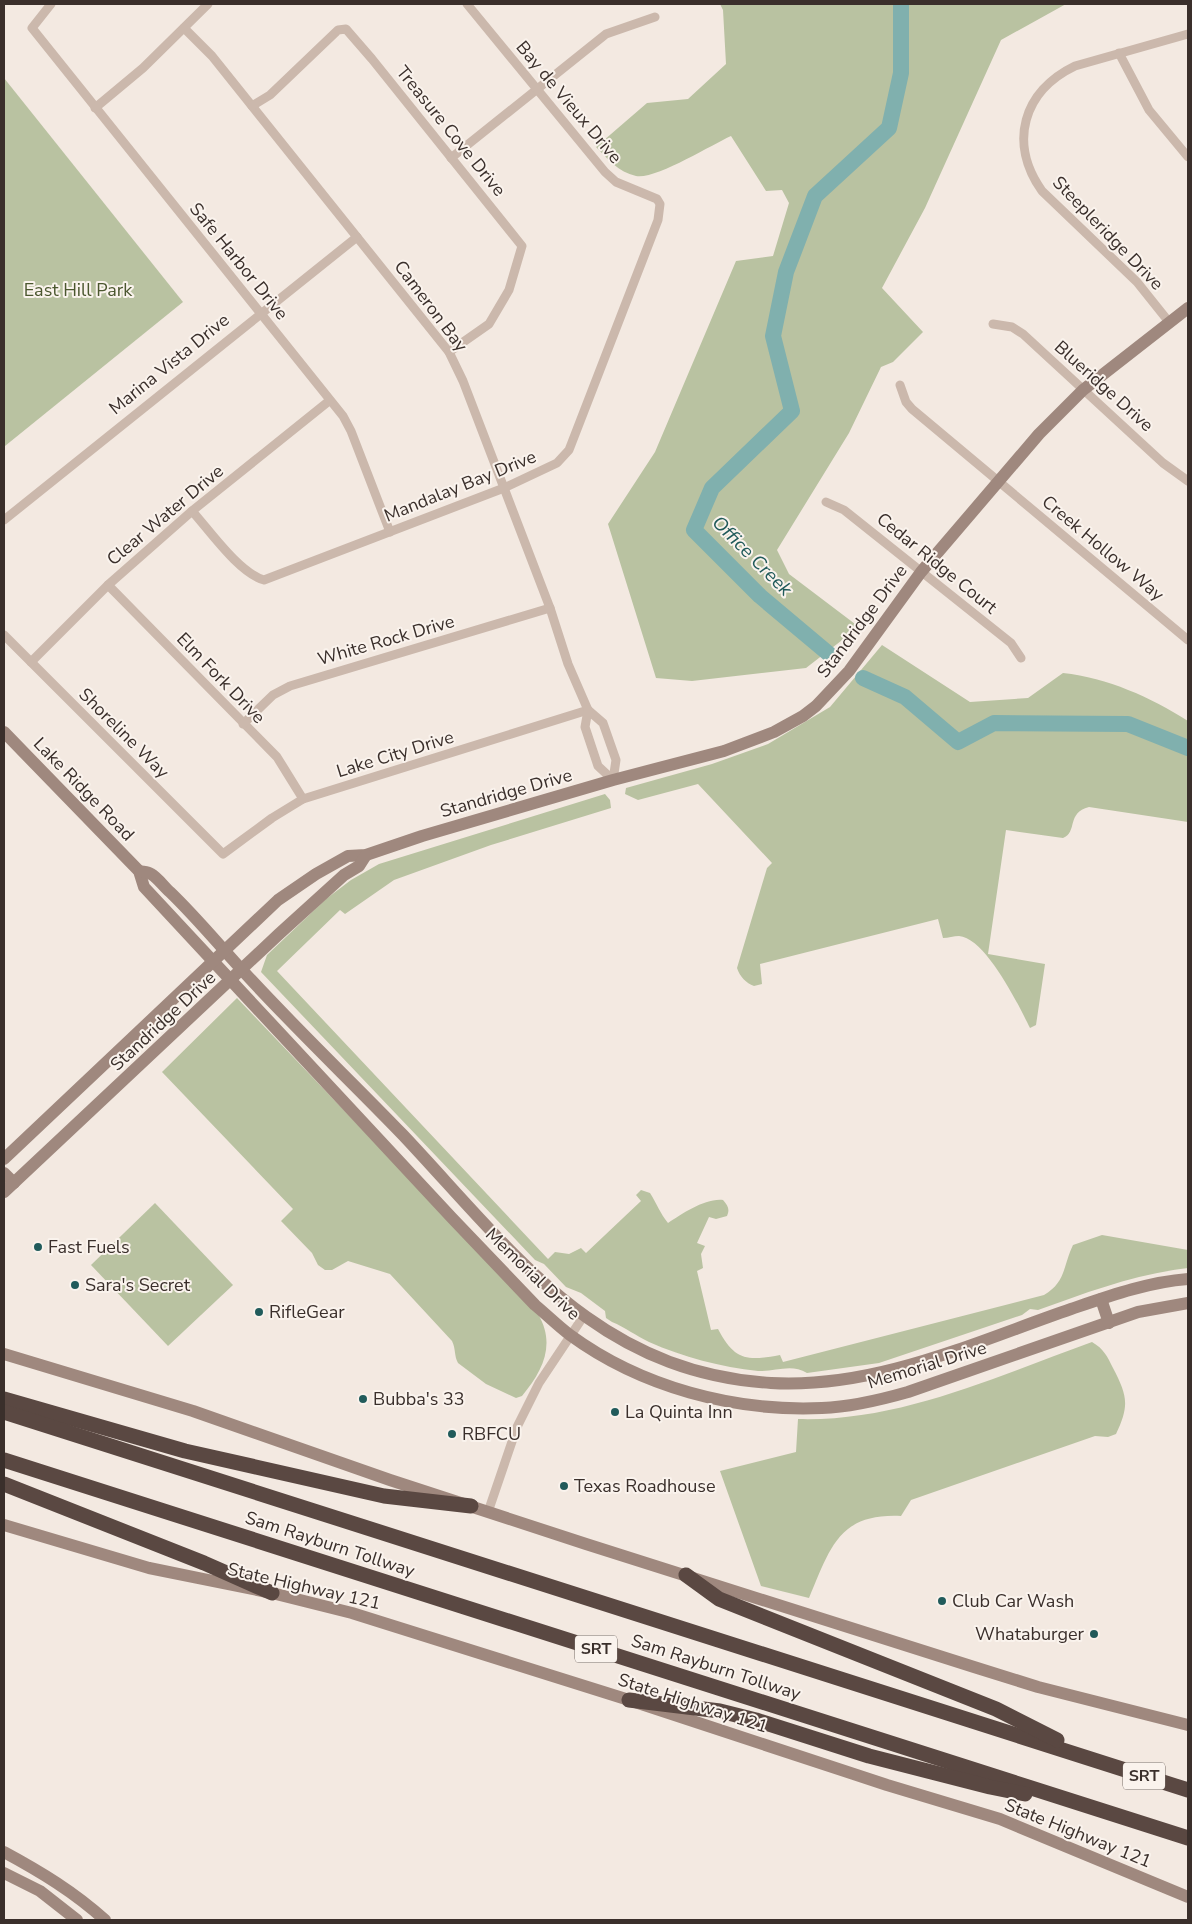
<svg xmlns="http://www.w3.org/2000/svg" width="1192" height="1924" viewBox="0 0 1192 1924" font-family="'Nunito Sans',sans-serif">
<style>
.green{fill:#b9c2a1}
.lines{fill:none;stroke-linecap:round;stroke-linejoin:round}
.river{stroke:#80b0ae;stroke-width:16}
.street{stroke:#cbb8ac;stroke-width:9}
.secondary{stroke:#9f887e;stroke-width:12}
.highway{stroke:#5a4842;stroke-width:15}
.poi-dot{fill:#215b5b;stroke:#faf3ed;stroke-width:2}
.labels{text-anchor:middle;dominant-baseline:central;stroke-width:4;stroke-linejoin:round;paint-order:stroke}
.shield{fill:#faf3ed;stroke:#746a65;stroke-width:1}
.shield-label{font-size:16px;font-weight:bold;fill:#3a2f2b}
.street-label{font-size:18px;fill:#3a2f2b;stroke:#faf3ed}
.park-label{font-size:18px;fill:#4b572f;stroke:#faf3ed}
.poi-label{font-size:18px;fill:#3a2f2b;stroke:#faf3ed;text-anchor:start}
.water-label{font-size:19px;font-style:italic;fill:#215b5b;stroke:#faf3ed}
</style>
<rect width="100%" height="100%" fill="#f3e9e1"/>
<g class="green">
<path d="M720,4H1066L1001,40L925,208L882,288L923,332L893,362L881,367L849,433L777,550L789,574L859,627L806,668L692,681L656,678L608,524L655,452L736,261L773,256L789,203L782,190L766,191L731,136C711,145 655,180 636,176C618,172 608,159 596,147L647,103L688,99L726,64L723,10Z"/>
<polygon points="4,78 183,302 5,446 4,444"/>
<path d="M882,645L970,702L1028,698L1063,673C1108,678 1150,697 1188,721V822L1089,807C1066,813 1078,832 1063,838L1006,830L988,954L1045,964L1036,1025L1030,1028C1019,1006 986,938 959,936C954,936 948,938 943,938L938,919L760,964L762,984L754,986C746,983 740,977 737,968L767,868L772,863L698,784L638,800L625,794L626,788L712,764L768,744L830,707Z"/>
<path d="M605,794L610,800L611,808L491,845L394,880L345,914L340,910L277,971L548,1259L555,1252L569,1254L581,1248L586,1253L641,1201L636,1195L641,1190L650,1193C657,1204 660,1213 668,1223C682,1214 705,1198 723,1200C728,1206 730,1209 727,1216L716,1219L709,1217L697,1243L705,1246L701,1254L703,1268L697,1271L711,1330L718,1329C735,1361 747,1361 780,1355L783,1362L1044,1295C1066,1282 1063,1266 1073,1245L1102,1235L1188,1250V1268C1136,1274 1088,1292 1038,1310L1030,1309L1022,1315L879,1363L807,1373C791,1363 775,1372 758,1371C721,1367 683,1357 649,1342C636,1336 625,1327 612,1322L606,1318L605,1311L581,1293L566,1287L544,1264L535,1260L261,972L267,955L326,899L351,880L379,864Z"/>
<path d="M237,998L538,1314C556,1344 543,1371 522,1396L516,1398L486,1384L458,1363C454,1356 456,1349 452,1341L390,1274L348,1261L332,1270H325L318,1265L312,1253L281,1221L293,1209L162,1072Z"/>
<polygon points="155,1203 233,1285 168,1346 91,1265"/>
<path d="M1092,1342C1104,1349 1107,1356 1113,1368C1127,1395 1130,1405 1116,1434L1108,1437L1095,1436L911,1500L901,1516C838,1513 830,1549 809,1598L761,1586L720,1471L796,1452L798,1419C900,1422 997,1376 1092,1342Z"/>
</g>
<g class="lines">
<g class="river">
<polyline points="829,654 760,596 694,530 712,488 792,411 773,336 786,272 815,196 889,128 901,73 901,4"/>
<polyline points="863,678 905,697 958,742 994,723 1128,724 1188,748"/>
</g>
<g class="street">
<polyline points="51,4 32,28 343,416 351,431 390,532"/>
<polyline points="184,28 212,56 449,352 463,381 550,608 568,664 588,710 603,723 616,760 613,780"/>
<polyline points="1119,53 1149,110 1188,157"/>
<polyline points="252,106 270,95 338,30 346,29 372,59 522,246 509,290 489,324 449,352"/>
<polyline points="95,108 143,68 208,4"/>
<polyline points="451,158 606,34 655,17"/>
<path d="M1169,322L1137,282L1042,191C1008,143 1023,91 1075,66L1188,34"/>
<polyline points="993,324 1012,327 1023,334 1163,463 1188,481"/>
<polyline points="900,385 906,402 912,409 1188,640"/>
<polyline points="826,502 844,510 1011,643 1021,658"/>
<path d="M192,511C210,531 239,573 264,580L504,488L557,463L569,450L658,220L660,204L657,199L616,182L605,172L467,4"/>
<polyline points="4,520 357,237"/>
<polyline points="108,585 277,757 303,799"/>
<polyline points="4,635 223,854 272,818 303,799 588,710"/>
<polyline points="31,662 108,585 192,511 329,401"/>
<polyline points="588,710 585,727 598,766 613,780"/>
<polyline points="243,724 273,695 290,686 550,608"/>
<polyline points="488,1512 517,1427 539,1383 583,1317"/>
</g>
<g class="secondary">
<path d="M4,732L139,871L144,887L452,1218L535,1305C547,1315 558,1326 570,1335C641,1387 734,1412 822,1408C851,1407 880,1400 908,1392L1138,1312L1188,1303"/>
<path d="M139,871C143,872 148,872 151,874C158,878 164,887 170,892C196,917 219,945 243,971C295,1028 350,1080 403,1135C514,1253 596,1372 771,1383C876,1389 975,1342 1071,1309C1109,1296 1148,1282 1188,1279"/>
<polyline points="4,1159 278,900 316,874 348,856 366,855 422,836 613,780 724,751 774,732 803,716 816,706 849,671 921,572 1039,434 1083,390 1188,308"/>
<polyline points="4,1173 14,1183"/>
<polyline points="4,1192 279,934 344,875 359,866 366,855"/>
<polyline points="1101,1299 1109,1323"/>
<polyline points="4,1354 193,1411 390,1480 586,1544 974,1667 1038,1687 1188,1725"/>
<polyline points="4,1525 149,1568 272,1593 352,1613 629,1700 887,1785 1000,1819 1188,1897"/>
<path d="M4,1852C41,1872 74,1892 105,1920"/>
<polyline points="4,1873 40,1891 77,1920"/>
</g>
<g class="highway">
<polyline points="4,1399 185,1451 384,1496 471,1506"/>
<polyline points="4,1412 1188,1790"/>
<polyline points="4,1460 1188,1838"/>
<polyline points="4,1484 204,1563 272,1593"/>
<polyline points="686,1575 719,1599 996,1709 1057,1740"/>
<polyline points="629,1700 720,1711 756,1720 869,1756 990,1787 1025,1794"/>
</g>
</g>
<g class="poi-dot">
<circle cx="38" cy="1247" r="5"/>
<circle cx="75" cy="1285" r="5"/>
<circle cx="259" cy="1312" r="5"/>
<circle cx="363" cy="1399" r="5"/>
<circle cx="615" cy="1412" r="5"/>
<circle cx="452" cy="1434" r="5"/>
<circle cx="564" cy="1486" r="5"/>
<circle cx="942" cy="1601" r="5"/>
<circle cx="1094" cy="1634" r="5"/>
</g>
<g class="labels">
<g class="shield">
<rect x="575" y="1635.5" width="42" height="27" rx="4"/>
<rect x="1123" y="1762.5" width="42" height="27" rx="4"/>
</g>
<g class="shield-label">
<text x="596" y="1649">SRT</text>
<text x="1144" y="1776">SRT</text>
</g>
<g class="street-label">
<text transform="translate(569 102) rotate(50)">Bay de Vieux Drive</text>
<text transform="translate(451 131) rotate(51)">Treasure Cove Drive</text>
<text transform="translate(1108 233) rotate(46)">Steepleridge Drive</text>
<text transform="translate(239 261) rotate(51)">Safe Harbor Drive</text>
<text transform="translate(431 306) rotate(53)">Cameron Bay</text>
<text transform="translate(169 364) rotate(-39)">Marina Vista Drive</text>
<text transform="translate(1104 386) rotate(42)">Blueridge Drive</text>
<text transform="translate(460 486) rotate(-22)">Mandalay Bay Drive</text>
<text transform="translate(165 515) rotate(-40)">Clear Water Drive</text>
<text transform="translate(1103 548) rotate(40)">Creek Hollow Way</text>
<text transform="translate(937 563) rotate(39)">Cedar Ridge Court</text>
<text transform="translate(862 621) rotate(-53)">Standridge Drive</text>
<text transform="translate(386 640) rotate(-16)">White Rock Drive</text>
<text transform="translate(221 678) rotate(46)">Elm Fork Drive</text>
<text transform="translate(124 733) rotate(45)">Shoreline Way</text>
<text transform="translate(395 754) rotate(-17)">Lake City Drive</text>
<text transform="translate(84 789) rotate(46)">Lake Ridge Road</text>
<text transform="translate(506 793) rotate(-16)">Standridge Drive</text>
<text transform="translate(163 1021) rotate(-43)">Standridge Drive</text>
<text transform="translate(533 1274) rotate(44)">Memorial Drive</text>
<text transform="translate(927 1365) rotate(-17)">Memorial Drive</text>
<text transform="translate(330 1544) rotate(18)">Sam Rayburn Tollway</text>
<text transform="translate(304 1586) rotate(13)">State Highway 121</text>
<text transform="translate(716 1667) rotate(18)">Sam Rayburn Tollway</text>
<text transform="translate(693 1703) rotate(18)">State Highway 121</text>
<text transform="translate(1078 1833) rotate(22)">State Highway 121</text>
</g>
<g class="park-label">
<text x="78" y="290">East Hill Park</text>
</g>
<g class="poi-label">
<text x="48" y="1247">Fast Fuels</text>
<text x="85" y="1285">Sara's Secret</text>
<text x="269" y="1312">RifleGear</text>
<text x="373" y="1399">Bubba's 33</text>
<text x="625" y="1412">La Quinta Inn</text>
<text x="462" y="1434">RBFCU</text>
<text x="574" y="1486">Texas Roadhouse</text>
<text x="952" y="1601">Club Car Wash</text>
<text x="1084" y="1634" text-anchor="end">Whataburger</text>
</g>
<g class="water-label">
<text transform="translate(752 556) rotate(45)">Office Creek</text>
</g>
</g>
<rect width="1192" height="1924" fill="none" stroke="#3a2f2b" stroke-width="10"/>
</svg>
